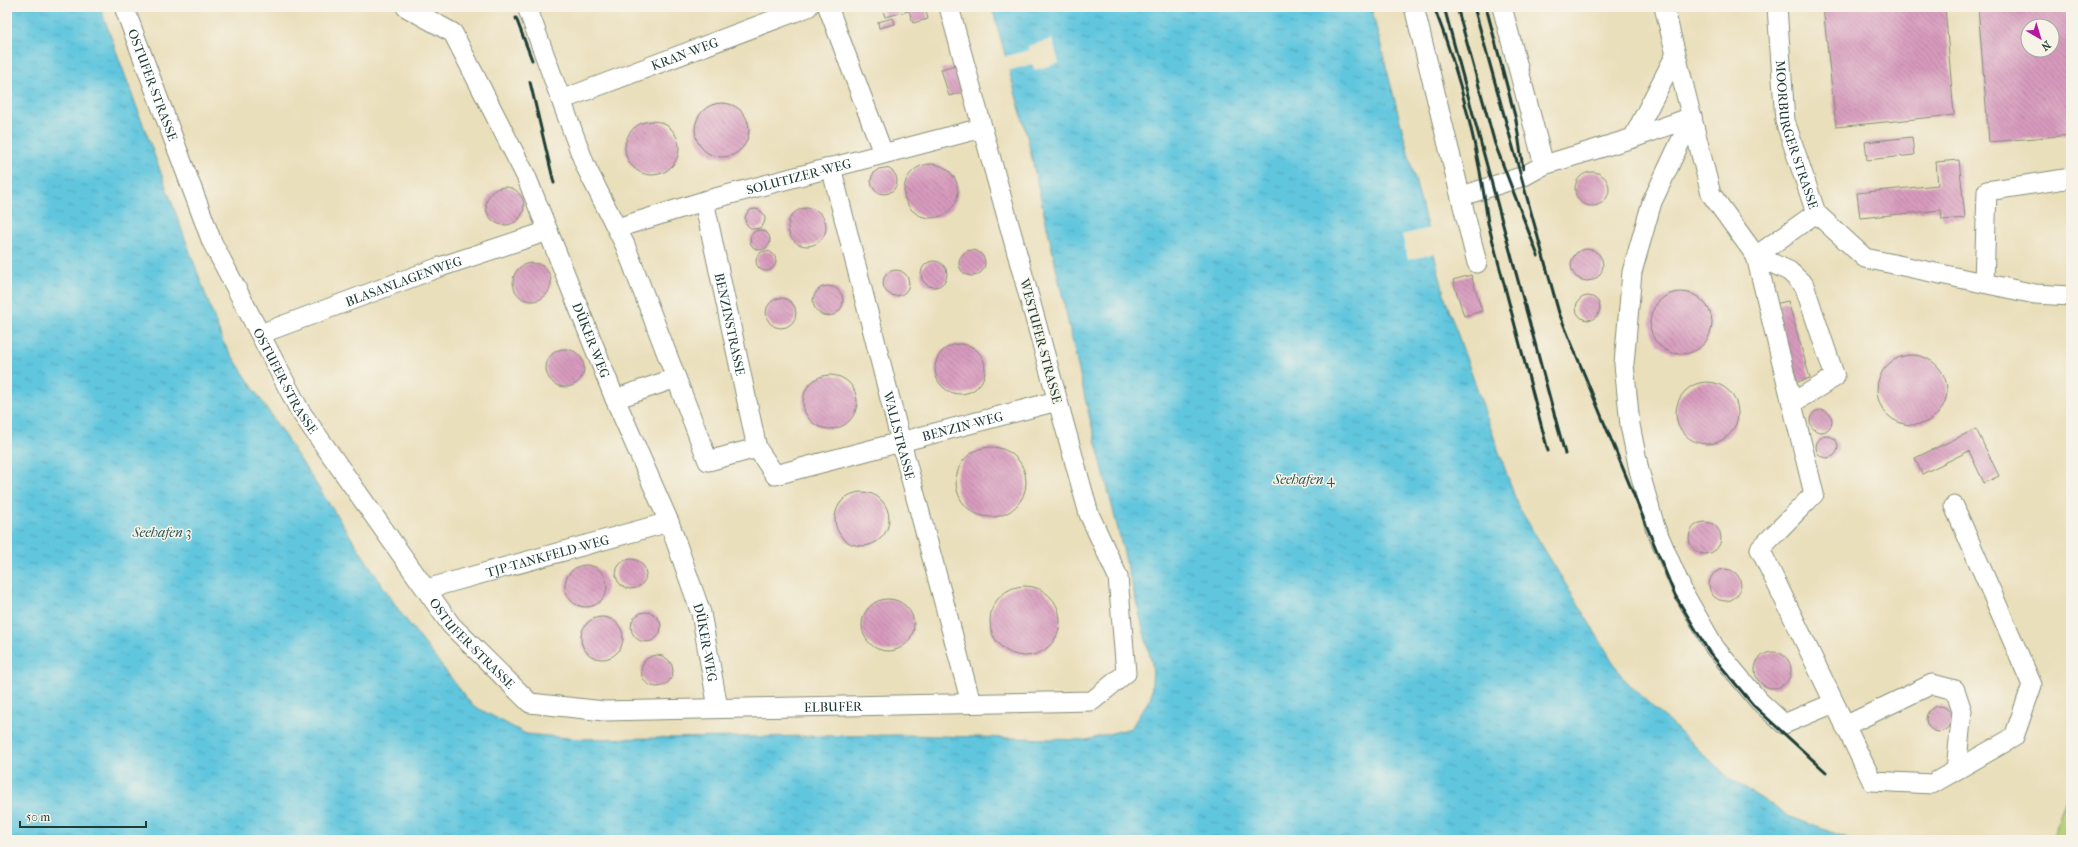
<svg xmlns="http://www.w3.org/2000/svg" width="2078" height="847" viewBox="0 0 2078 847" font-family="'IM FELL French Canon',serif">
<style>
.grass{fill:#b0cc72;stroke:#688453}
.water{fill:url(#water-ripples);stroke:#408289}
.pier{fill:#eadfbb}
.building{fill:url(#building-back-hatch);fill-rule:evenodd}
.lines{fill:none;stroke-linecap:round;stroke-linejoin:round}
.minor-casing{stroke:#848e78;stroke-width:21}
.minor{stroke:#fff;stroke-width:19}
.rail{stroke:#1f3d34;stroke-width:3}
.labels{text-anchor:middle;dominant-baseline:central;stroke-width:3;stroke-linejoin:round;paint-order:stroke}
.street-label{font-size:13px;fill:#1f3d34;stroke:#f7f3e8}
.water-label{font-size:14px;font-style:italic;fill:#2c5856;stroke:#f7f3e8}
</style>
<defs>
<pattern id="water-ripples" width="26" height="14" patternUnits="userSpaceOnUse"><rect width="26" height="14" fill="#61c6de"/><path d="M2 4q2-2 4 0t4 0M15 11q2-2 4 0t4 0" fill="none" stroke="#4fa2b5"/></pattern>
<pattern id="building-back-hatch" width="6" height="6" patternUnits="userSpaceOnUse"><rect width="6" height="6" fill="#d79abd"/><path d="M-1 5l2 2M0 0l6 6M5-1l2 2" fill="none" stroke="#ae7f9a"/></pattern>
</defs>
<rect width="100%" height="100%" fill="#f7f3e8"/>
<filter id="ink" filterUnits="userSpaceOnUse"><feTurbulence type="fractalNoise" baseFrequency=".025" numOctaves="2"/><feDisplacementMap in="SourceGraphic" scale="8" xChannelSelector="R" yChannelSelector="G"/><feConvolveMatrix kernelMatrix="1 2 1 2 8 2 1 2 1" color-interpolation-filters="sRGB"/></filter>
<filter id="wash" filterUnits="userSpaceOnUse"><feTurbulence type="fractalNoise" baseFrequency=".012" numOctaves="4" result="noise"/><feDisplacementMap in="SourceGraphic" scale="16" xChannelSelector="R" yChannelSelector="G"/><feGaussianBlur stdDeviation="0.9" result="paint"/><feColorMatrix in="noise" values="0 0 0 0 0 0 0 0 0 0 0 0 0 0 0 0 0 1.4 0 .05"/><feComposite in="paint" operator="in"/></filter>
<g filter="url(#wash)">
<rect width="100%" height="100%" fill="#eadfbb"/>
<polygon class="grass" points="2071,782 2071,840 2052,840"/>
<polygon class="water" points="7,7 100,7 223,342 400,612 472,705 526,734 579,739 904,735 1086,740 1131,728 1151,697 1153,668 1087,407 1027,136 992,7 1371,7 1446,301 1518,506 1624,680 1729,778 1788,816 1852,840 7,840"/>
<g class="pier">
<polygon points="1052,39 1059,63 1035,70 1032,64 1007,71 1003,57 1029,50 1028,46"/>
<polygon points="1430,228 1436,253 1408,260 1402,235"/>
</g>
<g id="blocks">
<g class="building">
<polygon points="882,7 925,7 928,19 913,23 909,11 885,17"/>
<polygon points="1823,7 1945,7 1954,115 1836,127"/>
<path d="M1978,7H2071V135L1989,142ZM2028,26H2052V50H2028Z"/>
<polygon points="893,18 895,24 879,28 878,22"/>
<polygon points="959,64 967,91 949,96 941,69"/>
<circle cx="722" cy="130" r="27"/>
<circle cx="652" cy="148" r="27"/>
<polygon points="1912,137 1914,155 1867,160 1865,142"/>
<polygon points="1959,160 1965,218 1942,220 1941,210 1860,218 1857,193 1938,185 1936,162"/>
<circle cx="931" cy="191" r="27"/>
<circle cx="884" cy="181" r="13"/>
<circle cx="1592" cy="189" r="17"/>
<circle cx="505" cy="206" r="19"/>
<circle cx="807" cy="227" r="19"/>
<circle cx="755" cy="219" r="10"/>
<circle cx="760" cy="240" r="10"/>
<circle cx="1587" cy="265" r="16"/>
<circle cx="972" cy="263" r="13"/>
<circle cx="766" cy="261" r="10"/>
<circle cx="934" cy="274" r="13"/>
<circle cx="532" cy="282" r="19"/>
<circle cx="896" cy="283" r="13"/>
<polygon points="1471,275 1482,311 1464,316 1453,280"/>
<circle cx="828" cy="301" r="15"/>
<circle cx="1681" cy="323" r="31"/>
<circle cx="1588" cy="308" r="12"/>
<circle cx="781" cy="313" r="15"/>
<polygon points="1788,301 1810,378 1797,382 1775,304"/>
<circle cx="960" cy="369" r="25"/>
<circle cx="565" cy="368" r="19"/>
<circle cx="1912" cy="390" r="35"/>
<circle cx="830" cy="402" r="27"/>
<circle cx="1707" cy="413" r="31"/>
<circle cx="1821" cy="421" r="11"/>
<polygon points="1976,429 1999,476 1984,483 1969,451 1922,474 1915,458"/>
<circle cx="1827" cy="447" r="11"/>
<circle cx="991" cy="482" r="35"/>
<circle cx="862" cy="519" r="27"/>
<circle cx="1705" cy="538" r="16"/>
<circle cx="631" cy="574" r="15"/>
<circle cx="586" cy="586" r="21"/>
<circle cx="1725" cy="585" r="16"/>
<circle cx="1025" cy="621" r="35"/>
<circle cx="888" cy="625" r="26"/>
<circle cx="646" cy="627" r="15"/>
<circle cx="602" cy="638" r="21"/>
<circle cx="1773" cy="670" r="18"/>
<circle cx="657" cy="671" r="16"/>
<circle cx="1939" cy="719" r="13"/>
</g>
</g>
</g>
<g filter="url(#ink)">
<use href="#blocks" fill-opacity="0" stroke="#848e78" stroke-width="1"/>
<g class="lines">
<g class="minor-casing">
<g id="minor">
<path id="s1" d="M124,7L212,242L300,411L451,625L530,703L604,711L1092,701L1126,673L1118,577L1089,514L949,7"/>
<path id="s2" d="M406,7L453,33L526,176L615,399L669,522L701,613L718,708"/>
<polyline points="527,7 585,165 625,245 708,461 757,448"/>
<polyline points="828,7 883,153"/>
<polyline points="1414,7 1477,263"/>
<polyline points="1502,7 1544,165"/>
<polyline points="1664,7 1711,194 1756,256 1789,271 1804,285 1835,377 1792,403"/>
<path id="s3" d="M1777,7L1785,121L1816,213L1865,258L2035,294L2071,296"/>
<path id="s4" d="M561,100L808,7"/>
<polyline points="1692,117 1652,202 1632,272 1624,364 1630,425 1639,470 1655,527 1683,592 1715,648 1759,701 1784,724 1834,703"/>
<polyline points="1633,138 1676,54"/>
<path id="s5" d="M831,167L901,442L971,703"/>
<polyline points="1462,196 1524,176 1544,165 1633,138 1692,117"/>
<path id="s6" d="M704,201L757,448L775,475L1057,401"/>
<polyline points="1816,213 1756,256 1814,494 1760,549 1872,781 1932,784 2014,737 2032,685 1954,506"/>
<path id="s7" d="M617,228L704,201L982,128"/>
<polyline points="1984,283 1987,191 2071,178"/>
<path id="s8" d="M260,334L437,268L548,231"/>
<polyline points="615,399 676,378"/>
<path id="s9" d="M426,589L669,522"/>
<polyline points="1845,726 1932,684 1955,690 1962,711 1956,770"/>
</g>
</g>
<use href="#minor" class="minor"/>
<g class="rail">
<path d="M1434,7C1460,73 1479,152 1488,223L1548,451"/>
<polyline points="1444,7 1565,454"/>
<polyline points="1457,7 1495,144 1538,256"/>
<polyline points="1474,7 1559,313 1675,595 1709,652 1754,706 1826,772"/>
<polyline points="1486,7 1516,120 1523,169"/>
<polyline points="516,18 532,60"/>
<polyline points="530,82 554,183"/>
</g>
</g>
</g>
<g class="labels">
<g class="street-label">
<text stroke="none"><textPath href="#s4" startOffset="132">KRAN-WEG</textPath></text>
<text stroke="none"><textPath href="#s1" startOffset="83">OSTUFER-STRASSE</textPath></text>
<text stroke="none"><textPath href="#s3" startOffset="130">MOORBURGER STRASSE</textPath></text>
<text stroke="none"><textPath href="#s7" startOffset="189">SOLUTIZER-WEG</textPath></text>
<text stroke="none"><textPath href="#s8" startOffset="153">BLASANLAGENWEG</textPath></text>
<text stroke="none"><textPath href="#s6" startOffset="126">BENZINSTRASSE</textPath></text>
<text stroke="none"><textPath href="#s2" startOffset="391">DÜKER-WEG</textPath></text>
<text transform="translate(1041 341) rotate(75)">WESTUFER-STRASSE</text>
<text stroke="none"><textPath href="#s1" startOffset="408">OSTUFER-STRASSE</textPath></text>
<text stroke="none"><textPath href="#s6" startOffset="479">BENZIN-WEG</textPath></text>
<text stroke="none"><textPath href="#s5" startOffset="277">WALLSTRASSE</textPath></text>
<text stroke="none"><textPath href="#s9" startOffset="126">TJP-TANKFELD-WEG</textPath></text>
<text stroke="none"><textPath href="#s1" startOffset="731">OSTUFER-STRASSE</textPath></text>
<text stroke="none"><textPath href="#s2" startOffset="715">DÜKER-WEG</textPath></text>
<text stroke="none"><textPath href="#s1" startOffset="1118">ELBUFER</textPath></text>
</g>
<g class="water-label">
<text x="1304" y="479">Seehafen 4</text>
<text x="162" y="532">Seehafen 3</text>
</g>
</g>
<rect width="2078" height="847" fill="none" stroke="#f7f3e8" stroke-width="24"/>
<g transform="translate(2040 38) rotate(142)"><circle r="19" fill="#f7f3e8" stroke="#a1aaa0"/>
<path d="M0-3L7 15L0 10L-7 15Z" fill="#b5179e"/>
<text y="-6" font-size="11" font-weight="bold" text-anchor="middle" fill="#1f3d34">N</text>
</g>
<path d="M20 821v6h126v-6" fill="none" stroke="#1f3d34" stroke-width="2"/>
<text x="26" y="821" font-size="12" fill="#1f3d34" stroke="#f7f3e8" stroke-width="3" paint-order="stroke">50 m</text>
</svg>
